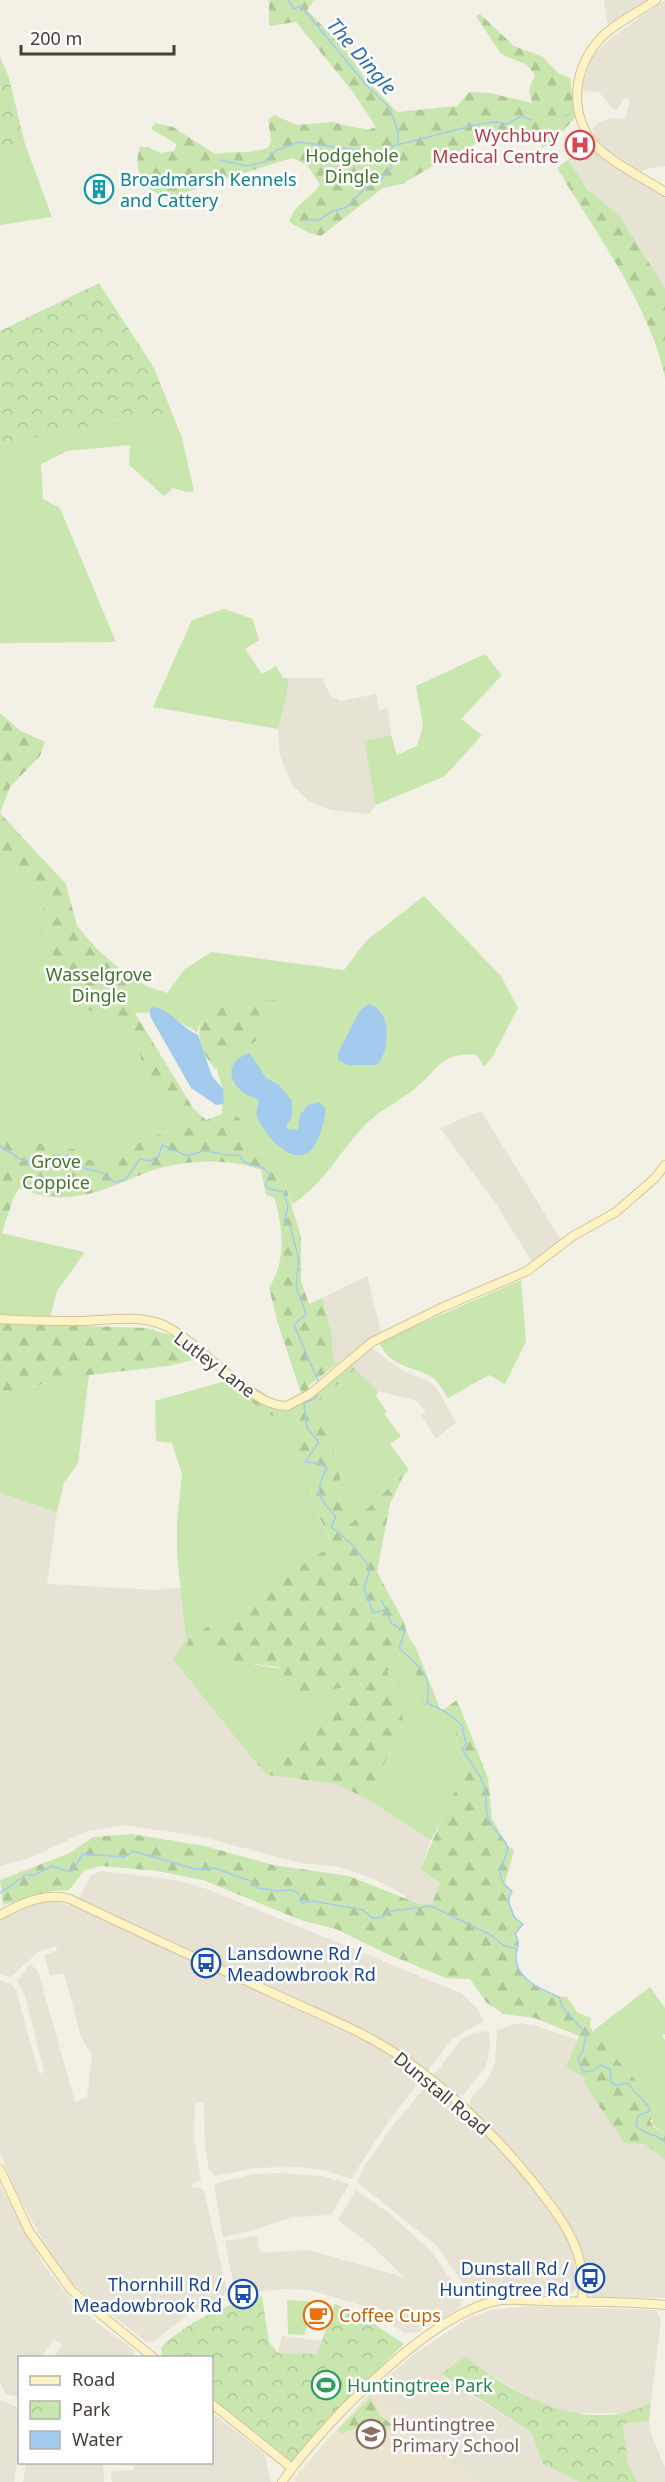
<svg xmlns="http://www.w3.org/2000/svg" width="665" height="2482" viewBox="0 0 665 2482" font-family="'Noto Sans',sans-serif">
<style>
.residential{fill:#e6e2d4}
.education{fill:#ebe5d0}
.green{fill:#cae6af}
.forest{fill:url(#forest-firs)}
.park{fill:url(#park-crowns)}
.water{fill:#a3cbee}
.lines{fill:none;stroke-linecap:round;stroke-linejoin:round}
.stream{stroke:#a3cbee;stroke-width:1.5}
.secondary-casing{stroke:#d2c597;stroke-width:10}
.secondary{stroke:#fdf3c5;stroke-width:8}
.labels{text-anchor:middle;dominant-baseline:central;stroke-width:5;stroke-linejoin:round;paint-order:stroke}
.health-label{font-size:18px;fill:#be3a42;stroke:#fff;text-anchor:end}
.park-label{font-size:18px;fill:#42752a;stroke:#fff}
.culture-label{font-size:18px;fill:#0d838f;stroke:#fff;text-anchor:start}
.street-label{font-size:18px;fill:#454035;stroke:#fff}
.transit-label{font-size:18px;fill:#164399;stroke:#fff;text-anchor:end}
.food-label{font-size:18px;fill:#c56008;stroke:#fff;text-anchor:start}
.leisure-label{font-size:18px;fill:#27864d;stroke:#fff;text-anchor:start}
.education-label{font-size:18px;fill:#785e54;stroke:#fff;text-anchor:start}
.water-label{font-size:20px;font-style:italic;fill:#3171ae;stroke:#fff}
</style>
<defs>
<pattern id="forest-firs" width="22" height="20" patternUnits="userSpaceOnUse" patternTransform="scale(1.5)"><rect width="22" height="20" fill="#cae6af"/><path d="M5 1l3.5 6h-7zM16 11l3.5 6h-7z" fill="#afc697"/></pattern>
<pattern id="park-crowns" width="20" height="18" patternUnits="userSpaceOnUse" patternTransform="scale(1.5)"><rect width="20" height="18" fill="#cae6af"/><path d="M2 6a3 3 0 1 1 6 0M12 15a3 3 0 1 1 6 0" fill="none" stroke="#afc697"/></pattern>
</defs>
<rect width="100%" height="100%" fill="#f3f0e6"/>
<g class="residential">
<polygon points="604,0 650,0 612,27 607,22"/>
<polygon points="665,0 665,166 645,169 642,172 606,149 596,139 592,129 599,122 612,118 625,119 630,100 624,98 618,109 614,110 599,92 581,90 592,56 615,35"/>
<polygon points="588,145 665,198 665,288 619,215 588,190 567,160"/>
<polygon points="287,678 322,678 330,695 340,701 376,694 379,710 388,708 391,735 364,741 376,805 369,814 331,810 309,801 292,785 280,756 278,729"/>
<polygon points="481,1111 561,1240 532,1262 492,1198 440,1128"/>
<polygon points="367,1276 381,1332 340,1362 333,1361 332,1334 322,1298"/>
<polygon points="369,1346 403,1371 430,1382 437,1389 456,1422 436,1439 421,1415 426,1411 415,1400 378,1391 349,1364"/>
<polygon points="0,1493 57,1512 47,1584 155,1590 182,1588 186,1640 255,1762 267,1775 337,1784 367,1799 431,1840 420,1869 440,1883 432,1904 419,1904 405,1899 405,1895 374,1879 340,1867 301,1863 198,1836 124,1825 87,1831 30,1858 0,1866"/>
<polygon points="102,1871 176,1880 207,1889 461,1993 478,2009 484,2021 453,2038 427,2072 397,2050 356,2027 79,1898 91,1875"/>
<polygon points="48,1900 73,1906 333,2025 394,2056 422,2078 386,2125 351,2179 324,2170 299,2167 254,2168 215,2176 209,2170 205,2146 204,2103 195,2103 194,2138 201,2180 192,2184 193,2188 199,2187 204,2191 227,2290 223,2296 190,2313 153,2342 145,2341 74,2285 52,2257 16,2192 0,2152 0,1980 11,1984 16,1990 39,2074 44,2072 25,1996 17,1981 30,1964 38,1971 75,2102 87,2098 92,2055 81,2037 64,1973 50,1976 44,1955 57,1951 56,1946 38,1952 11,1977 0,1974 0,1918"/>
<polygon points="519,2023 534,2025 577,2040 566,2066 585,2079 583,2082 596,2100 665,2160 665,2298 593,2297 587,2287 581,2251 537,2181 496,2133 469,2106 471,2098 488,2079 495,2063 497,2030"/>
<polygon points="489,2031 490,2048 486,2067 463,2095 458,2095 433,2076 462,2039 473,2033"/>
<polygon points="428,2083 491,2138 531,2185 562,2229 573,2252 578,2289 569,2295 492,2295 482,2299 469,2292 437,2246 357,2182 364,2167 391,2128"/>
<polygon points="278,2173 322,2176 349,2184 331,2215 292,2217 257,2229 223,2237 214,2186 217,2183 254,2174"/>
<polygon points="0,2185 43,2264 66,2294 97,2323 134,2350 133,2357 53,2357 62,2345 54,2339 42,2357 20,2358 19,2393 15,2396 6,2394 0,2383"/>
<polygon points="356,2190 389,2213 432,2252 462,2296 461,2307 418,2332 404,2333 380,2315 360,2305 311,2290 282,2289 238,2295 235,2292 225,2241 257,2236 260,2253 308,2250 404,2277 370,2244 338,2220"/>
<polygon points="530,2306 656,2310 661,2320 651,2402 632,2413 573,2413 545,2407 479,2368 465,2356 441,2374 448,2381 531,2432 543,2464 580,2482 479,2482 415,2440 388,2413 376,2386 413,2355 470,2317 491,2310"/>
<polygon points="282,2336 322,2341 317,2354 278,2353"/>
<polygon points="0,2400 15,2406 19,2412 19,2448 14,2482 0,2482"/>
<polygon points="212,2413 264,2453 271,2482 112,2482 111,2471 134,2470 134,2463 212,2462"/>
<polygon points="649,2421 652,2436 665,2468 665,2482 637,2482 628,2463 623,2424"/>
<polygon points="26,2463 103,2463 104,2482 23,2482"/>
</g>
<polygon class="education" points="376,2386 388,2413 415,2440 479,2482 296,2482 293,2479"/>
<g class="green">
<polygon points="25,144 52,217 0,225 0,157"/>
<polygon points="172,413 182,438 194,491 187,492 173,488 164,496 129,465 130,445 67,451 41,464 43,499 60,508 116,642 0,643 0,444 105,420 125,421"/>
<polygon points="224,609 253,619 259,640 245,649 262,674 276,666 283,678 287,678 288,687 278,729 153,707 192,620"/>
<polygon points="485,654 502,675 461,719 482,735 445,776 376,805 364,741 391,735 397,755 417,746 423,725 416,686"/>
<path d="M0,857L42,895L49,945L86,1009L115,1020L129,1032L139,1049L143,1067L156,1090L177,1105L179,1125C166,1136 149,1134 135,1145C125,1153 123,1160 110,1168L88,1159L73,1149L3,1137L0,1114Z"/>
<path d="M424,896L501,976L518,1008L493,1056L484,1067L477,1055C441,1052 441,1067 416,1088C399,1102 379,1110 364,1126C339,1152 323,1186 292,1204L285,1183L271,1161L258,1151L249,1131L238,1117L222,1114L223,1090L202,1019L197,1032L162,1012L135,1013L120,969L148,987L167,993L185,969L211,952L344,970L366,941Z"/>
<polygon points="0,1233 85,1252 57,1291 50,1318 0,1317"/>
<path d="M521,1280L526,1342L505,1384L489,1375L448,1398C444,1393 439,1382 433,1378C414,1365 394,1370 380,1345L383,1340Z"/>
<polygon points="355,1369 378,1391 376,1396 387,1412 384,1414 401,1436 390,1444 409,1470 351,1525 338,1491 342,1464 311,1408"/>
<polygon points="89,1375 78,1463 64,1483 57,1512 0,1493 0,1393"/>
<path d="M229,1380C249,1398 271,1418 298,1424L295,1443L298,1459L310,1475L312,1501L333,1546L189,1639L208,1646L224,1667L245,1663L362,1682L355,1696L257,1764L173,1659L186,1640L177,1554V1521L182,1475L172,1443L156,1441L155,1401Z"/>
<polygon points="409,1638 416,1648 416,1674 441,1711 447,1707 456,1732 457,1747 469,1769 431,1840 367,1799 403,1725 402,1701 387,1670 402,1653"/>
<path d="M650,1987L665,2008V2034L662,2036L665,2040V2134C649,2125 650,2117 651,2100L603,2046L593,2031Z"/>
<polygon points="287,2300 316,2302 304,2335 288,2334"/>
</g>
<g class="forest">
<path d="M269,0H314L307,10L345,49L365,78L397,112L457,106L469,92L490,93L532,103L529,89L535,75L527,65L501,54L476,16L480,14L514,46L543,57L558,73L570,78L575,118L554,140L542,148L540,137L494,136L455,153L402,184L383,188L321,236L309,233L289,222C297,201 308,201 320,185L308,166L293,158C263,167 233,176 203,186C194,189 182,195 172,196C144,197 132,170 140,147H148L160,153L174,151L177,144L151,129L155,123L173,127L215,154C233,151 250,154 268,148L271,140L268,120L274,115L297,125L331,122L368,130L376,127L353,92L296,22L269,26Z"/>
<path d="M568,160L588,190L619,215L665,288V377C650,306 594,230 557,168Z"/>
<path d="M0,713L21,731L45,742L40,756L10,787L0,813L66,884L77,926L96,948L120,969L135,1013L193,1108L206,1120L222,1114L238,1117L249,1131L258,1151L271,1161L285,1183L301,1237V1281L309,1304L322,1298L332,1334L333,1361L340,1362L309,1385L307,1398L349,1364L355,1369L311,1408L342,1464L338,1491L351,1524L404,1474L390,1504L377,1572L403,1620L409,1638L402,1653L387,1671L402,1701L403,1725L367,1799L337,1784L267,1775L257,1764L355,1696L362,1682L294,1700L279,1667L245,1663L223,1667L208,1646L186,1649L189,1639L333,1545L312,1501L310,1475L298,1459L295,1443L297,1424L264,1413L238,1388L251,1385L281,1404L301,1393L277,1321L269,1287C287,1262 283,1226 274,1197L266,1195L261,1170C228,1157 182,1160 148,1172C122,1182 97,1195 69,1197C52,1199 35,1194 19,1188L13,1199L2,1233H0V1114L4,1137L73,1149L88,1159L110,1167C123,1160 125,1153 135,1145C149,1134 166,1136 179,1125L177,1106L156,1090L143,1067L139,1049L129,1032L115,1020L86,1009L65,980L49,945L42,895L0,857Z"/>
<path d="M276,1000L270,1024L263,1036L215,1069C202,1053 195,1039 202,1019L232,1001Z"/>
<polygon points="0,1323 147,1328 190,1341 198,1359 168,1366 89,1375 0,1393"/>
<polygon points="416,1648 441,1711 424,1706 416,1674"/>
<path d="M457,1700L488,1778L492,1819L507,1845L514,1851L505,1883L512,1891C506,1904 512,1916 523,1924L515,1934C522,1946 513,1954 517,1965C525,1983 549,1998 567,1997L577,2012L591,2018L590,2027C610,2057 640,2078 656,2110L650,2121L655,2128L665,2134V2160L645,2144L624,2143L583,2082L585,2079L566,2066L579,2036L535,2018L504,2014L487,2003L470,1979L446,1978L387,1954L336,1929L303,1921L203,1880L157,1871L102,1866L85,1870L69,1890L52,1891L3,1905L0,1880L70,1853L93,1837L131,1834L205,1846L273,1865L349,1876L419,1904H432L440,1883L420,1869L453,1795L469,1769L457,1747L456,1732L447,1707Z"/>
<polygon points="371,2397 380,2415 392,2425 385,2432 366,2424 341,2434 338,2429"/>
</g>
<g class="park">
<polygon points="0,57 8,75 25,144 0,157"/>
<polygon points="99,283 154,368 172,413 125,421 105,420 102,424 0,444 0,331"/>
<path d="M262,2296L269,2342L278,2353L317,2354L335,2304L356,2312L404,2344L369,2378L292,2465L212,2399V2358L165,2357L162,2355L161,2348L165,2343C200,2316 219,2307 262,2296Z"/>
<path d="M465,2356C513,2396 591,2437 651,2402L649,2421L623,2424L628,2463L637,2482H580L543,2464L531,2432L441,2374Z"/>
</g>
<g class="water">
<path d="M368,1004C392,1009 391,1050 377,1065H347L338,1060V1053L360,1010Z"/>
<path d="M153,1007C170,1009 182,1028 198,1035L212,1076L223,1089L224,1104L216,1105L191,1088L150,1016V1009Z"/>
<path d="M250,1053L266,1078L279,1085L292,1101V1117L286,1126L288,1129L298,1130L300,1115L308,1105L319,1102L326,1109C322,1134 312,1173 280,1147C271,1140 261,1127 257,1117C255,1109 260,1106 258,1099C230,1092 219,1062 250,1053Z"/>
</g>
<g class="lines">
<g class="stream">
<polyline points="288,0 294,9 301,6 367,86 390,108 398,132 398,143"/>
<polyline points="565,115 569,115"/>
<polyline points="220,160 247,166 264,162 275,151 299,142 377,153 390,150"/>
<polyline points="304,220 319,220 333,211 347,207 366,187 379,182 391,168 389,156 393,146 479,124 496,122 507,124 522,116 531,120"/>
<path d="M0,1146L20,1159L38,1164L54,1155L71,1156L76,1166L103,1173L114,1182L125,1180L140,1159L150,1161L159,1156L162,1145L188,1156C214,1144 217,1159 239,1155L244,1162L263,1168L270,1174L265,1185L269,1189L284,1192L288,1207L284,1222L291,1228L299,1261L296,1286L306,1314L294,1325L319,1383"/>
<path d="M318,1392L316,1398L304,1403L307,1428L319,1442L305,1462L319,1463L327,1468C313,1492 319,1498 336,1517L331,1527C346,1538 363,1554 370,1570L364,1587L373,1613L386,1610L391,1623L405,1631L399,1648C418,1666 433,1674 427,1703L446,1712L462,1725L466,1744L462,1749C468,1760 480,1773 484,1785C487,1796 485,1808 488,1818C492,1830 502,1836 507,1845C512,1857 486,1874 512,1891L508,1900L514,1917L523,1924L515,1934C521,1944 517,1946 516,1956C515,1979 542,1990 559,1997L563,2008L586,2034L583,2051L578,2058L583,2072L592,2071L601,2065L610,2069L611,2082L616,2085L628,2083C634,2094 647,2100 650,2111L638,2116L636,2126C644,2135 656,2133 665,2142"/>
<polyline points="381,1600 386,1609"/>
<polyline points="0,1893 26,1875 35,1875 52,1866 71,1872 83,1854 125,1857 133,1851 195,1869 214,1868 251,1881 257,1888 279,1891 292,1890 298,1893 302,1903 313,1901 363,1910 373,1918 381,1918 391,1911 431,1906 491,1935 503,1945 517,1949"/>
</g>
<g class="secondary-casing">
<g id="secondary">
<path d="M656,0C640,11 620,21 606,33C572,63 566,116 599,149C617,166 644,178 665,192"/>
<path d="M0,1319C28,1321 55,1321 83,1321C107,1320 138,1315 161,1324C199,1339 250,1408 287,1406L310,1394L372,1342L443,1307L527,1271L573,1236L616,1212L655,1178L665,1165"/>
<path d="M0,1915C22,1903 45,1892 70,1899C138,1932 207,1963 277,1995C316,2013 358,2029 395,2053C448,2088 494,2134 534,2183C563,2221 588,2251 582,2301"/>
<polyline points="0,2169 29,2231 71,2290 154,2358"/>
<polyline points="212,2404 292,2468"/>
<path d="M282,2482C321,2426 428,2315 496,2301C512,2298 529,2301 546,2301C586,2302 625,2301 665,2305"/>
</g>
</g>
<use href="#secondary" class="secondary"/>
</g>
<defs>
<g id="hospital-ring" transform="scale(1.5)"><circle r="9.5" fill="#fff" stroke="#e0444e" stroke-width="1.5"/><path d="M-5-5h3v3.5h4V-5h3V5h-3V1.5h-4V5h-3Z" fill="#e0444e"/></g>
<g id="building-ring" transform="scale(1.5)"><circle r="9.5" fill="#fff" stroke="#0f9aa8" stroke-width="1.5"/><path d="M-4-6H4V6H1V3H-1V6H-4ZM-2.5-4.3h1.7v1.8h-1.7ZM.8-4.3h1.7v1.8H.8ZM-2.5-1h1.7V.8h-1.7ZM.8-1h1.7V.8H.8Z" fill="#0f9aa8"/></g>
<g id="bus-ring" transform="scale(1.5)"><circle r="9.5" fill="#fff" stroke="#1a4fb4" stroke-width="1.5"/><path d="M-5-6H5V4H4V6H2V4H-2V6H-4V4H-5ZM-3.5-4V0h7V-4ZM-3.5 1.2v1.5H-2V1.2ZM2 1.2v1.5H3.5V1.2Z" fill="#1a4fb4"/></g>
<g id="cafe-ring" transform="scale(1.5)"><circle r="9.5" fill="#fff" stroke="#e8710a" stroke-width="1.5"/><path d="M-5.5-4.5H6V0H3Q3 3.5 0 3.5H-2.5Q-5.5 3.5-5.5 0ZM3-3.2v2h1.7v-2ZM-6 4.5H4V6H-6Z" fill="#e8710a"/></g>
<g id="stadium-ring" transform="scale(1.5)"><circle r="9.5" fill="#fff" stroke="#2e9e5b" stroke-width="1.5"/><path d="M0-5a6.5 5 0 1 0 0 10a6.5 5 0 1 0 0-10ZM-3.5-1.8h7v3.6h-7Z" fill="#2e9e5b"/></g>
<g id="school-ring" transform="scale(1.5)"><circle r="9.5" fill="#fff" stroke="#8d6e63" stroke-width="1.5"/><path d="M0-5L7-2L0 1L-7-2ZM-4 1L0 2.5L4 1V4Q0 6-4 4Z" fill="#8d6e63"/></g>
</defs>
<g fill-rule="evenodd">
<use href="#hospital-ring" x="580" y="145"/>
<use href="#building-ring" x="99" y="189"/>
<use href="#bus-ring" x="206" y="1963"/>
<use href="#bus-ring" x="590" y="2278"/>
<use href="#bus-ring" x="243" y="2294"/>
<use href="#cafe-ring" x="318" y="2315"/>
<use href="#stadium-ring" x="326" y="2385"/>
<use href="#school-ring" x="371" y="2434"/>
</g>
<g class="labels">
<g class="health-label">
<text x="559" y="135">Wychbury<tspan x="559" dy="21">Medical Centre</tspan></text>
</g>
<g class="park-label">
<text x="352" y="155">Hodgehole<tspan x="352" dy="21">Dingle</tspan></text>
<text x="99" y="974">Wasselgrove<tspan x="99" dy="21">Dingle</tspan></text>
<text x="56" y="1161">Grove<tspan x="56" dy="21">Coppice</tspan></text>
</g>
<g class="culture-label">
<text x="120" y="179">Broadmarsh Kennels<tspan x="120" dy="21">and Cattery</tspan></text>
</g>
<g class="street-label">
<text transform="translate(215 1364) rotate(37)">Lutley Lane</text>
<text transform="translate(442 2093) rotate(40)">Dunstall Road</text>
</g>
<g class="transit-label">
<text x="227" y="1953" text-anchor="start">Lansdowne Rd /<tspan x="227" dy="21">Meadowbrook Rd</tspan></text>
<text x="569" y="2268">Dunstall Rd /<tspan x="569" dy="21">Huntingtree Rd</tspan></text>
<text x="222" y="2284">Thornhill Rd /<tspan x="222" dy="21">Meadowbrook Rd</tspan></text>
</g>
<g class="food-label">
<text x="339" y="2315">Coffee Cups</text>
</g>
<g class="leisure-label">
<text x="347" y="2385">Huntingtree Park</text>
</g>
<g class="education-label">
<text x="392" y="2424">Huntingtree<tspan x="392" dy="21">Primary School</tspan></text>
</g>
<g class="water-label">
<text transform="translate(362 56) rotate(49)">The Dingle</text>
</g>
</g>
<rect x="18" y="2356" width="195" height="108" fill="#ffffff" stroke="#b5b3ae" stroke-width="1.5"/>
<rect x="30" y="2376" width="30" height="9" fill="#fdf3c5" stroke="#b5b3ae" stroke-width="1.5"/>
<text x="72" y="2386" font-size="18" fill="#454035">Road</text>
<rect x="30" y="2401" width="30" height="18" fill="url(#park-crowns)" stroke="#b5b3ae" stroke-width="1.5"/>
<text x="72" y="2416" font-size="18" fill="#454035">Park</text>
<rect x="30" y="2431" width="30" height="18" fill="#a3cbee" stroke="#b5b3ae" stroke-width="1.5"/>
<text x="72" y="2446" font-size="18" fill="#454035">Water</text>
<path d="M21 45v9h153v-9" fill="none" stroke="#454035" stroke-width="3"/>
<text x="30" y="45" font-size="18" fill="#454035" stroke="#ffffff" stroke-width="4.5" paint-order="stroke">200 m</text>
</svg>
